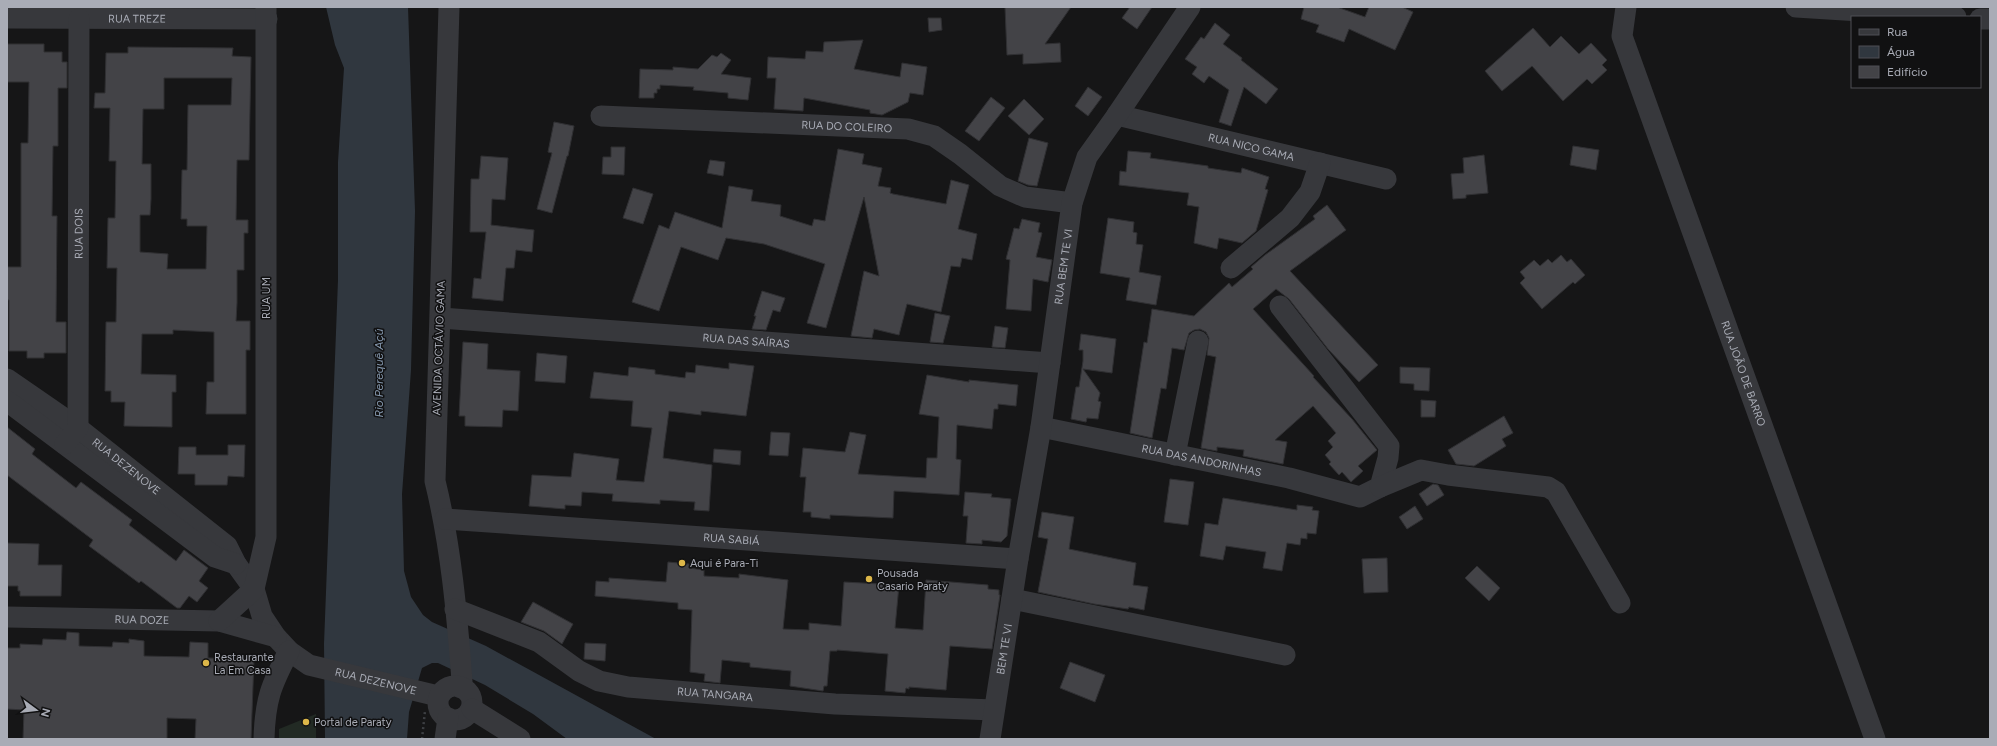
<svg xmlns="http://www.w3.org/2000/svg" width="1997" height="746" viewBox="0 0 1997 746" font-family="Figtree,sans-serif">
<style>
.green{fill:#222a24}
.water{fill:#30373f}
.building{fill:#434347;stroke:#303033;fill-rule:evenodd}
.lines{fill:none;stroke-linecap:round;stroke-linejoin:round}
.path{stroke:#3d3f43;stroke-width:2.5;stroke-dasharray:2 3;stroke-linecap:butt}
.minor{stroke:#37383c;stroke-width:21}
.poi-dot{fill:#ddb749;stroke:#111112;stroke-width:1.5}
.labels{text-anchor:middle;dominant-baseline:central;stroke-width:3;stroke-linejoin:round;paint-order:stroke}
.street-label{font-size:11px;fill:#a9acb6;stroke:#111112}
.poi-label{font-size:11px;fill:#a9acb6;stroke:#111112;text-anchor:start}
.water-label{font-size:12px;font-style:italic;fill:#8497ad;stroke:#111112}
</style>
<rect width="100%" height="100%" fill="#161617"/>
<polygon class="green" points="316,714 316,739 279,739 279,729"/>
<polygon class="water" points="326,7 408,7 415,211 411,370 402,494 404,571 411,597 423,615 432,622 486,646 656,739 567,739 533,714 485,685 438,663 432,663 422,668 409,712 407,739 325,739 324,644 338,280 338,162 344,68 335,45"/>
<g class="building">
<polygon points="1005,7 1071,7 1045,44 1060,43 1061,62 1023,64 1023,54 1007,55"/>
<polygon points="1130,7 1152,7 1137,29 1122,18"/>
<polygon points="1304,7 1337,7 1365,17 1369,7 1402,7 1413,12 1395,50 1349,29 1344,42 1316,32 1319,25 1301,19"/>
<polygon points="928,18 941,18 942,30 929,32"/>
<polygon points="1215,23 1230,35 1223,44 1242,58 1241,60 1278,89 1266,104 1244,87 1231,126 1219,122 1229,90 1209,76 1204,83 1192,74 1197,67 1185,59 1201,37 1204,39"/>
<polygon points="1533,28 1550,47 1561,36 1579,54 1591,43 1607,60 1602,65 1607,70 1592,84 1587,79 1563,101 1532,66 1502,91 1485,71"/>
<polygon points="863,40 854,69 900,77 902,63 927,67 923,95 910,93 908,102 882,115 870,113 870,110 804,98 803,111 774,109 776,78 767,78 768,57 805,59 806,51 823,52 824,42"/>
<polygon points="7,44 44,44 44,52 62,52 62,62 67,62 67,88 58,88 58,146 53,146 52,216 57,216 56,322 66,322 66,353 44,353 44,358 27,358 27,351 9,351 9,300 7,300 7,267 21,267 21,143 28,143 29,82 7,82"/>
<path d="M128,47L233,48L232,56L251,57L249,160H237L236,220H248V233H244V270H237V303L236,321H250V350H246V414H206L207,382H214V332L173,330V334H142L141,374L176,375V392H172V427L124,426L125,402H111V391H105L106,322H116L117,268H107L108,218H115L116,161H109L110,108H94L95,93H105L106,53H128ZM164,78H232L231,105H188L187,170H182L181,219H187V226H207L206,269H167L168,254L140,252V215H150L151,199V164H142L143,109H164Z"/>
<polygon points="721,53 731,60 721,74 751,78 748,100 728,98 728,93 693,90 694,87 660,85 660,89 657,89 657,93 654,93 654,98 639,98 640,69 673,70 673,67 698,69 712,55 717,57"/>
<polygon points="1088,87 1102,97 1088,116 1075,106"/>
<polygon points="991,97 1005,108 979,141 965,131"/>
<polygon points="1024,99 1044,119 1029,135 1008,116"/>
<polygon points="554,122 574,126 568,156 567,156 552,213 537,209 552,153 548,152"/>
<polygon points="1029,138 1048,143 1037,186 1028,185 1018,181"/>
<polygon points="1573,146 1599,150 1596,170 1570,165"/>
<polygon points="611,147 625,147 624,175 602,174 603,157 611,157"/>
<polygon points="838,149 864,154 862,164 882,168 878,186 891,188 890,193 893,194 946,204 951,180 969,185 958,229 977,234 972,260 962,258 960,267 951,266 941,312 907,304 899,335 874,329 872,338 851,336 864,271 879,276 864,197 826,328 807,323 825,264 764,244 726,238 718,260 681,247 659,311 632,302 659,225 669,229 675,212 722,228 729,186 753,190 751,201 781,205 780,216 812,226 814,219 825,221"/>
<polygon points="1128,151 1151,153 1150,158 1208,166 1208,168 1241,173 1242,168 1269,177 1265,189 1268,190 1256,231 1242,243 1219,238 1217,249 1194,243 1199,207 1187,205 1189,193 1119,185 1120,171 1126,172"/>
<polygon points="1484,155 1488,193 1466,195 1466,198 1453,199 1451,174 1464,173 1463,158"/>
<polygon points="481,156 508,158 505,200 492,199 491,225 534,230 532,252 516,250 514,268 506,268 503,301 472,298 474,278 481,279 486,232 470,232 471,179 479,179"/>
<polygon points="710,160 725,162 723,176 707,173"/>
<polygon points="633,188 653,194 643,224 623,218"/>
<polygon points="1327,205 1346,230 1290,271 1378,365 1359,382 1328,349 1289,299 1276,289 1253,309 1314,376 1313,377 1352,419 1377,450 1358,466 1363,471 1351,482 1342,472 1339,475 1329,464 1331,462 1325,455 1333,447 1328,441 1336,433 1313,406 1275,440 1287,442 1283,464 1243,456 1244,450 1217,447 1217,451 1201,448 1216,357 1207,355 1209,338 1206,332 1200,329 1194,330 1189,333 1184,350 1172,348 1166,389 1161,388 1152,438 1130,433 1144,342 1147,343 1152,309 1194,316 1229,283 1232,287 1253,269 1251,267 1265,255 1315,219 1313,216"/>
<polygon points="1108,218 1134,222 1133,232 1137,233 1136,244 1143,245 1139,272 1161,276 1156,305 1126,300 1130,278 1100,273"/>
<polygon points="1022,219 1040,223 1038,232 1042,233 1036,257 1052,260 1048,282 1033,279 1031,311 1006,309 1010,260 1006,259 1014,228 1019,229"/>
<polygon points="1561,255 1567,262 1571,259 1585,275 1575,284 1573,282 1542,309 1520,283 1525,278 1520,272 1534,260 1540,266 1548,259 1552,263"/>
<polygon points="762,291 785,298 780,312 773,310 766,330 752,329 756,316 754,316"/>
<polygon points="935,313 950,316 943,343 930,342"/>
<polygon points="995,326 1008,328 1005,348 992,347"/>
<polygon points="1081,334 1116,339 1112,373 1083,369 1100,393 1098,401 1101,402 1098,419 1087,418 1086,422 1071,419 1076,387 1079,387 1083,361 1083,350 1079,350"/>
<polygon points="463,342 488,344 487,369 520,371 518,411 503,410 502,427 465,426 465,416 459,416"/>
<polygon points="537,353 567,356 565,383 535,381"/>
<polygon points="729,363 754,366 746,416 701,411 701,415 669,411 664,448 663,458 712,465 709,511 694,510 695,502 660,500 660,504 612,501 613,494 582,492 581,506 565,505 565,509 529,506 532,475 571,477 574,453 619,459 616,480 644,482 652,428 631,426 633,401 590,398 594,372 628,376 629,367 655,370 655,374 685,378 686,372 695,373 696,365 729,369"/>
<polygon points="1400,367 1430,368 1429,391 1414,390 1414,384 1400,383"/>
<polygon points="927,375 969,382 969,380 1018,385 1016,406 998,404 998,409 994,409 992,429 957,425 956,459 961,460 959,495 894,491 893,518 830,515 830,519 811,517 811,512 803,512 806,477 800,477 803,448 845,452 850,432 866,435 858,474 926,478 927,458 937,458 939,417 919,414"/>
<polygon points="1421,400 1436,401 1435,417 1421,417"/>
<polygon points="1504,416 1513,433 1502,439 1506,446 1474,466 1456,464 1448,450"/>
<polygon points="7,427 35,449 32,454 76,488 81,482 132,520 129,525 176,561 184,550 208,568 199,581 208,588 197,602 189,596 180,608 177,608 141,581 139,583 89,546 93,540 7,475"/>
<polygon points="771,432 790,433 788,456 769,455"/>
<polygon points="228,445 245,445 244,477 228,476 227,485 195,485 195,474 178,474 179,447 196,447 196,455 228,455"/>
<polygon points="714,449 741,451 740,465 713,462"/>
<polygon points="1170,479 1194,482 1188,525 1164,522"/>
<polygon points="1433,484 1438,485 1444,495 1427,506 1419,494"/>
<polygon points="965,492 992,494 991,497 1011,499 1007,536 1001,542 982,540 982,544 966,543 968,516 963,516"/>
<polygon points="1223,498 1297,510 1297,505 1313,507 1312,510 1319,511 1316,534 1307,533 1307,539 1301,538 1300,545 1287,543 1282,571 1263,568 1266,552 1226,546 1223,560 1200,556 1205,523 1218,525"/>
<polygon points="1415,506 1423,519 1407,529 1399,517"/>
<polygon points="1042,512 1074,517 1069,549 1136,563 1133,585 1148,587 1144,610 1129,607 1128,609 1094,604 1038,592 1048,539 1038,537"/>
<polygon points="7,543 39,544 38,565 62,565 61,596 20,596 20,591 18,591 18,586 7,586"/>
<polygon points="1387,558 1388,592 1364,593 1362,559"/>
<polygon points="668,562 689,564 689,568 704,570 704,576 739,578 739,574 788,580 783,629 809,630 809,623 841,626 844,582 899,585 895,628 923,630 926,580 988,585 988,589 999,590 999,595 1000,595 992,649 950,646 946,690 909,687 909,689 906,688 905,693 885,691 888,654 837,650 837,651 830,651 827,686 824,686 823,691 790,686 791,671 750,667 750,663 722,660 720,683 704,681 705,674 690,672 692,610 678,609 678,603 595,596 596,581 609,582 609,578 666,582"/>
<polygon points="1477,566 1500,588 1489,601 1465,578"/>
<polygon points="533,602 573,624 562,644 544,631 521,622"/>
<polygon points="67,632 79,633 79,646 112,647 113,642 129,643 129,639 144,641 144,656 189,657 190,642 208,643 208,658 254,659 251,739 195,739 196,719 167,718 167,739 23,739 24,710 7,709 7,648 20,648 20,644 42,645 43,639 66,640"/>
<polygon points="585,643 606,644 605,661 584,659"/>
<polygon points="1070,662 1105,675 1095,702 1060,688"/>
</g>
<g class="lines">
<polyline class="path" points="422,739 425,711"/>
<g class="minor">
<path d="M449,7L435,481C451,546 457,614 462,681L461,688"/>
<path id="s1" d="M1626,7L1622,36L1875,739"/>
<polyline points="1796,7 1956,17"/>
<path id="s2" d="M7,18L267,19"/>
<polyline points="1980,19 1990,19"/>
<path id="s3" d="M1117,115L1386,179"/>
<path id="s4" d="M601,116L908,129L934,136L960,154L1000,186L1025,197L1072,203"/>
<polyline points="1231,268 1290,218 1310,192 1320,163"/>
<path id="s5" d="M441,318L1050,363"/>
<path id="s6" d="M7,379L78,428L227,546L236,564L254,589L262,616L276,637L289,651L309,665L438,696"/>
<polyline points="7,401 215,557 236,564"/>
<path id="s7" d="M1041,427L1289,478L1360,497L1380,487L1388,458L1389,446L1280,306"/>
<path id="s8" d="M65,444L78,428L79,19"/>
<polyline points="1175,455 1198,341"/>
<polyline points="1380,487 1421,470 1448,475 1548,487 1556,492 1620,603"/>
<path id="s9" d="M445,519L1018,559"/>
<polyline points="1012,599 1285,655"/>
<path id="s10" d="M455,609L539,642L579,671L599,681L628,687L835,704L994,710"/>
<path id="s11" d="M7,617L219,621L276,637"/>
<polyline points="219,621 254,589 266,537 266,7"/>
<circle cx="455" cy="703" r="17"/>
<polyline points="472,709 520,739"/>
<path d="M264,739C265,700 271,685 289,651"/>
<polyline points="445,739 448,718"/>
<path id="s12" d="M990,739L1018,559L1041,427L1072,203L1087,157L1117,115L1190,7"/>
</g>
</g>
<g class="poi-dot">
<circle cx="682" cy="563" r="4"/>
<circle cx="869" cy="579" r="4"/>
<circle cx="206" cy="663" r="4"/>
<circle cx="306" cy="722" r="4"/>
</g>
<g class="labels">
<g class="street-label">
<text stroke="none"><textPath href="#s2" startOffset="130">RUA TREZE</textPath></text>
<text stroke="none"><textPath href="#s4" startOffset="246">RUA DO COLEIRO</textPath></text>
<text stroke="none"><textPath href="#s3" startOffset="138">RUA NICO GAMA</textPath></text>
<text stroke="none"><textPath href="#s8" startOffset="215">RUA DOIS</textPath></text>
<text stroke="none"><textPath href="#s12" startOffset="478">RUA BEM TE VI</textPath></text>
<text transform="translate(266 298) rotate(-90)">RUA UM</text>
<text stroke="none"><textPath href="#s5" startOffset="306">RUA DAS SAÍRAS</textPath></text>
<text transform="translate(439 348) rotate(-88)">AVENIDA OCTÁVIO GAMA</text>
<text stroke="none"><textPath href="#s1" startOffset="388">RUA JOÃO DE BARRO</textPath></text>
<text stroke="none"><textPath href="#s7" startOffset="164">RUA DAS ANDORINHAS</textPath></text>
<text stroke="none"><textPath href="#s6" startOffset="148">RUA DEZENOVE</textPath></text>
<text stroke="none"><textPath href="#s9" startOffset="287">RUA SABIÁ</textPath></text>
<text stroke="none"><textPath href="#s11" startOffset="135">RUA DOZE</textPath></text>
<text stroke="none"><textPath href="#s12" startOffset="91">BEM TE VI</textPath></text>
<text stroke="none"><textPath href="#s6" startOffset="493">RUA DEZENOVE</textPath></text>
<text stroke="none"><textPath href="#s10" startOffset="279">RUA TANGARA</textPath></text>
</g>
<g class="poi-label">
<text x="690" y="563">Aqui é Para-Ti</text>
<text x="877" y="573">Pousada<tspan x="877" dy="13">Casario Paraty</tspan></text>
<text x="214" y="657">Restaurante<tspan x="214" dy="13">La Em Casa</tspan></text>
<text x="314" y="722">Portal de Paraty</text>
</g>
<g class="water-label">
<text transform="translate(379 373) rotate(-90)">Rio Perequê Açú</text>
</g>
</g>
<rect width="1997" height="746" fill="none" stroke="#a9acb6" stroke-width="16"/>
<rect x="1851" y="16" width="130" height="72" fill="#111112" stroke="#4e4f54"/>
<rect x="1859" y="29" width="20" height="6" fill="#37383c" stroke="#4e4f54"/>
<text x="1887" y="36" font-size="12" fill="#a9acb6">Rua</text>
<rect x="1859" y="46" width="20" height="12" fill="#30373f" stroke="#4e4f54"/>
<text x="1887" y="56" font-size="12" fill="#a9acb6">Água</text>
<rect x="1859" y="66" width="20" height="12" fill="#434347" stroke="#4e4f54"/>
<text x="1887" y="76" font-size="12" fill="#a9acb6">Edifício</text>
<g transform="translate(36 710) rotate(105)" stroke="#111112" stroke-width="3" paint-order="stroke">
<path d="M0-3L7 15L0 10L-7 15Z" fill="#a9acb6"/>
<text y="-6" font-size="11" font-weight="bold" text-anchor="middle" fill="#a9acb6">N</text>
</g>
</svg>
